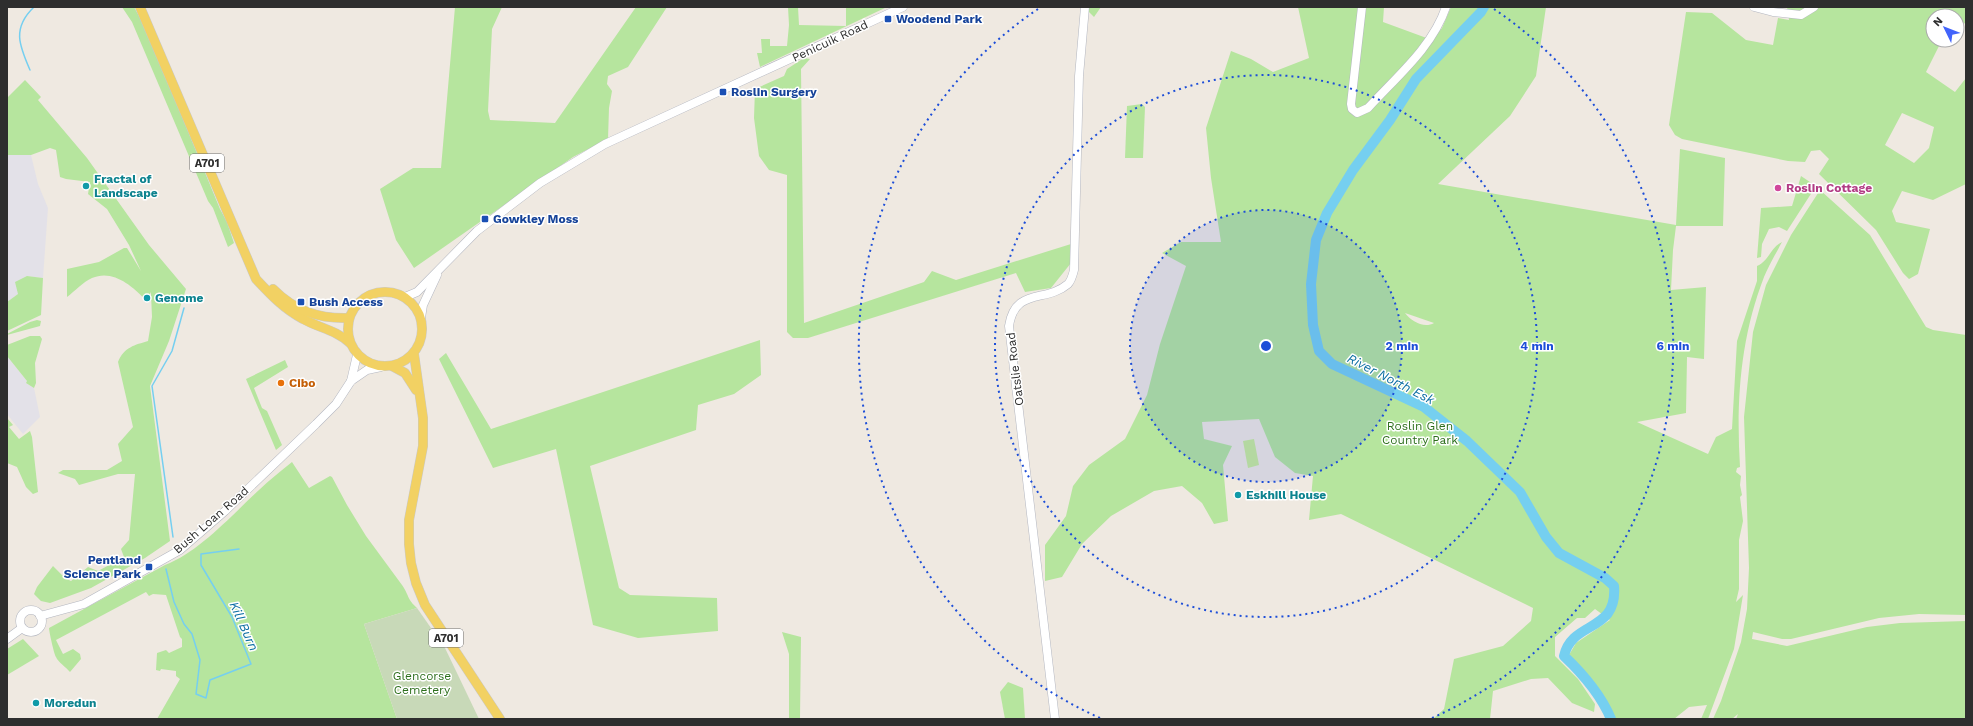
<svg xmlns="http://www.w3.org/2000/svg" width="1973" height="726" viewBox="0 0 1973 726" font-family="'Work Sans',sans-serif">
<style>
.industrial{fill:#e3e1e8}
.green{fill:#b6e59e;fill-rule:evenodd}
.cemetery{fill:#c8d9b8}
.pitch{fill:#c9ec9a}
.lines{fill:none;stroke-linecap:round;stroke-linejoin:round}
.stream{stroke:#75cff0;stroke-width:1.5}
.river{stroke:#75cff0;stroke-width:10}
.secondary-casing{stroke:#b4b7c1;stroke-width:9}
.primary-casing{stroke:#c9c9c9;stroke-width:10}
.secondary{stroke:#fff;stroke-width:8}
.primary{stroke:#f2d163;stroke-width:9}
.ring{fill:none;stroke:#1d4ed8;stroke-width:2;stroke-dasharray:2 4}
.transit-dot{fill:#1a4fb4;stroke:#fff;stroke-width:1.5}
.culture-dot{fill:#0f9aa8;stroke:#fff;stroke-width:1.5}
.hotel-dot{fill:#d1479c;stroke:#fff;stroke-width:1.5}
.food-dot{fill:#e8710a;stroke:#fff;stroke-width:1.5}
.labels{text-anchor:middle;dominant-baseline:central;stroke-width:3;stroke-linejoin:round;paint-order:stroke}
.shield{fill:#fff;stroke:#6d6d6d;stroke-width:1}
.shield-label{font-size:11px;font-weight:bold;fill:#2e2e2e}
.transit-label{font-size:12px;font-weight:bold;fill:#164399;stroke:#fff;text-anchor:start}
.street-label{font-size:12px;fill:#2e2e2e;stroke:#fff}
.culture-label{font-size:12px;font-weight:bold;fill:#0d838f;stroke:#fff;text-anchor:start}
.hotel-label{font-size:12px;font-weight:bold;fill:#b23c85;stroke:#fff;text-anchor:start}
.food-label{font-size:12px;font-weight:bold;fill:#c56008;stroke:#fff;text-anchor:start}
.park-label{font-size:12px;fill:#2c6e1b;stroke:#fff}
.water-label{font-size:13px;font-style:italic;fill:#0d6fa3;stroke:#fff}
.centre{fill:#1d4ed8;stroke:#fff;stroke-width:2}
.ring-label{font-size:12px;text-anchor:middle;font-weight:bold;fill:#1d4ed8;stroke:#fff;stroke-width:3;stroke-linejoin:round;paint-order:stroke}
</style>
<rect width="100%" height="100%" fill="#efe9e1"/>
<g class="industrial">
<polygon points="7,155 31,155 38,184 48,208 43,278 27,276 18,294 7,302"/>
<polygon points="7,356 27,381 26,383 34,388 40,417 23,434 7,414"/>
</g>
<g class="green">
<polygon points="122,7 134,7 145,27 220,209 227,222 234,243 228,247 213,208 208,201 132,22"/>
<polygon points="455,7 502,7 492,29 488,111 490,120 555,123 636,7 667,7 628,67 608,76 607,84 612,91 609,108 608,139 573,157 414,268 396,240 380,189 413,168 441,168"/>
<polygon points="788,7 798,7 799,25 846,26 846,7 887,7 760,67 757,53 762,53 761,39 770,39 770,46 787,46 789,25"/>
<polygon points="1088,7 1101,7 1094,17 1089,12"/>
<path d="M1298,7H1384L1383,22L1432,40L1442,28L1451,7H1546L1536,76L1510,116L1438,184L1676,225L1680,149L1725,158L1723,226H1676L1673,250L1671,290L1706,287L1704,359L1687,357L1686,413L1637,422L1708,454L1716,437L1732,429L1737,341L1757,281V266C1769,261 1770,248 1782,242C1776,253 1769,265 1764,277C1740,339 1736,402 1740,467L1737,468L1736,472L1741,476L1740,485L1742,495L1740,497L1743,521L1739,540V589L1736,602L1743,595L1734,649L1708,719H1701L1707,705L1689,707L1674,719H1613V714L1588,675L1569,655L1576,643L1610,620L1595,609L1585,618H1577L1555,637V656L1578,679L1595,704L1594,712L1572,703L1548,678L1531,679L1493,691L1490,719H1433L1444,709L1454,659L1503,646L1531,621L1533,608L1341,514L1309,520L1313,476L1295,473L1275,457L1259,419L1202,422L1204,439L1232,446L1223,465L1228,521L1214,524L1202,503L1182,486L1154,491L1111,516L1082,544L1062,577L1045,581V545L1066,516L1073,486L1089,465L1125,439L1147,395L1160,344L1186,266L1162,253L1181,242H1221L1211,178L1206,128L1231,51L1251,59L1273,72L1309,58ZM1405,313L1434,323C1424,329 1411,321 1405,313Z"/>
<path d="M1787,7H1966V24L1957,20V16H1933V40H1942L1926,72L1955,92L1966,78V184L1933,200L1902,191L1892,211L1896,222L1930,229L1918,274L1909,279L1903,273L1876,230L1819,174L1829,159L1820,150L1811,151L1805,162L1788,161L1682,139L1675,135L1669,125L1686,12L1712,13L1746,40L1773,45L1778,18L1789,20ZM1902,113L1934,127L1929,148L1914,163L1885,145Z"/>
<polygon points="804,58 810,59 801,69 804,323 924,282 932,271 956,280 1071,244 1071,263 1051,288 1025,292 1016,273 808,338 793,338 787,332 787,175 769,170 759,156 754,118 755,89 784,76 787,69"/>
<path d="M25,80L41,97L38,100L87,158L149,245L186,289L169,341L150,386L170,541L145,558L91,588L50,603L41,601L34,594L37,587L53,566L65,578L71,581L88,567L98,571L124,557L121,549L129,540L135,474H118L79,485L75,479L58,473L63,470H107L122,461L118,444L133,427L118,362C124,347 135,345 148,341L152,317L151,294L150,292V294L144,298C131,285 112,269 92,278C83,282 75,291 67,297V269L99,262L124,248H127L141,271L129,245L107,209L88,194L90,182L66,179L60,177L56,150L50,148L31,155H7V98Z"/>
<polygon points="1142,104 1145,107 1143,158 1125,158 1127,106"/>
<polygon points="1801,176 1816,186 1787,231 1779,227 1769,229 1762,244 1761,257 1757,258 1761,208 1792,206"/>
<polygon points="1820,190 1870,235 1926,327 1933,330 1966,335 1966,615 1919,614 1879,618 1791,639 1782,639 1753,632 1752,639 1787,646 1867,627 1900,623 1966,621 1966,719 1736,719 1738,714 1732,719 1713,719 1721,701 1741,642 1747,609 1749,568 1744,417 1753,332 1766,285 1791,235"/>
<polygon points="27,276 43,278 41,315 7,331 7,302 18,294 15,282"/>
<polygon points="37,320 41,321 40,326 7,335 7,334 30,322"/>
<polygon points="30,336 40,336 42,339 35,363 36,383 34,388 26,383 27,381 7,356 7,345"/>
<polygon points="760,340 761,375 734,394 698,405 696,430 590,466 619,588 630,595 717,598 718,631 638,638 593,625 556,449 493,468 439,359 446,353 491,429"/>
<polygon points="285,360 288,367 254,388 262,408 267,411 282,445 276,450 246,379"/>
<polygon points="7,418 13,425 9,427 19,439 30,431 32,437 38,492 33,494 26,487 17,467 7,463"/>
<path d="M292,462L309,488L330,476L332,477L347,505L366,536L402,585C409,595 407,599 417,608L364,624L397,719H157L180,679L176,676V671L161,669L160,671L156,670L157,653L166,650L169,653L182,647V639L180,637L166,595L153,594L149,596L146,592L56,640L63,654L73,649L80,654L81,659L70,672C66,667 58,662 56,657C54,654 49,631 49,628L165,565C199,552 232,515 259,490C269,480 281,471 292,462Z"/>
<polygon points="782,632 801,637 800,719 789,719 789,654"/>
<polygon points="23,639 39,656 7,675 7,649"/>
<polygon points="1008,682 1023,688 1025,719 1005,719 1000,692"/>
</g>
<polygon class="cemetery" points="417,608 445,648 479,719 397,719 364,624"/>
<polygon class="pitch" points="1254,439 1259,465 1248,468 1243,441"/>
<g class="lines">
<g class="stream">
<path d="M30,70C19,45 12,28 34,7"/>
<polyline points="173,537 152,386 172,351 184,308"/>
<polyline points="166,569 174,602 184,624 192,634 200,660 196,694 206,698 210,680 251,664 232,617 201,565 201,554 239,549"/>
</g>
<path class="river" d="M1484,7L1481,12L1416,79L1390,120L1353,170L1327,213L1316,240L1311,284L1313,325L1319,351L1332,364L1424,407L1467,441L1520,492L1546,537L1559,553L1605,578L1614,586C1618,633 1572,620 1564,656C1583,674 1601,695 1611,719"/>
<g class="secondary-casing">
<g id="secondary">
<path d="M1362,7L1351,104L1352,109L1357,113L1368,108C1396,77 1432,48 1446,7"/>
<polyline points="1754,7 1773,12 1801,15 1814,7"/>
<polyline points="405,297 417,292 477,231 540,183 605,144 903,7"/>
<polyline points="421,318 423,305 437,275"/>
<polyline points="351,381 357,355"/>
<circle cx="31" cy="621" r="11"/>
<polyline points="40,616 84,604 180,550 225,511 316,424 336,404 351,381 367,370 381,367"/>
<polyline points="7,639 22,628"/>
<path d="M1055,719L1009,326C1015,287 1046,303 1068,284C1071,281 1073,274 1074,270L1079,76L1085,7"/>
</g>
</g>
<g class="primary-casing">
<g id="primary">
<path d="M140,7L256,279C271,295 284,309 303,319C319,328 336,330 350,343"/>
<path d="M273,289C295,311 319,319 349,318"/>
<circle cx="385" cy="329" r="37"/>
<polyline points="414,354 423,418 423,446 409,520 409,544 411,563 416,583 425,605 500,719"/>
<polyline points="392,366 405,373 416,390"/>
</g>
</g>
<use href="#secondary" class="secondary"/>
<use href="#primary" class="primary"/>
</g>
<circle cx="1266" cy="346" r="136" fill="#1d4ed8" fill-opacity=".12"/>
<g class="ring">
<circle cx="1266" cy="346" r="136"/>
<circle cx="1266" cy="346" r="271"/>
<path d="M1100 718A407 407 0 0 1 1038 9M1494 9A407 407 0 0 1 1432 718"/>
</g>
<g class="transit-dot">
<rect x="884" y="15" width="8" height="8" rx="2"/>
<rect x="719" y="88" width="8" height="8" rx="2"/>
<rect x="481" y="215" width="8" height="8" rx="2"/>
<rect x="297" y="298" width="8" height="8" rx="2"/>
<rect x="145" y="563" width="8" height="8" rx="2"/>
</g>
<g class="culture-dot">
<circle cx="86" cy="186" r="4"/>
<circle cx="147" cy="298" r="4"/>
<circle cx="1238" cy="495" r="4"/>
<circle cx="36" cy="703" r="4"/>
</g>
<circle class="hotel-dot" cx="1778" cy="188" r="4"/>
<circle class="food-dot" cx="281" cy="383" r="4"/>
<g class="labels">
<g class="shield">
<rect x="190" y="154" width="34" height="18" rx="3"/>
<rect x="429" y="629" width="34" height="18" rx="3"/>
</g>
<g class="shield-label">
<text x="207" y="163">A701</text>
<text x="446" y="638">A701</text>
</g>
<g class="transit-label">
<text x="896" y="19">Woodend Park</text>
<text x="731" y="92">Roslin Surgery</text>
<text x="493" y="219">Gowkley Moss</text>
<text x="309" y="302">Bush Access</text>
<text x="141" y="560" text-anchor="end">Pentland<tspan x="141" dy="14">Science Park</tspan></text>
</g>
<g class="street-label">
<text transform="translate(830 41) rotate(-25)">Penicuik Road</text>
<text transform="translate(1015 369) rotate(-97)">Oatslie Road</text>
<text transform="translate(211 520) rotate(-41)">Bush Loan Road</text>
</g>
<g class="culture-label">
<text x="94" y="179">Fractal of<tspan x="94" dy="14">Landscape</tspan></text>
<text x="155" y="298">Genome</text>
<text x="1246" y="495">Eskhill House</text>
<text x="44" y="703">Moredun</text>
</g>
<g class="hotel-label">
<text x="1786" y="188">Roslin Cottage</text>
</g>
<g class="food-label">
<text x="289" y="383">Cibo</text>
</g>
<g class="park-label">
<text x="1420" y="426">Roslin Glen<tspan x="1420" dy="14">Country Park</tspan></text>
<text x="422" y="676">Glencorse<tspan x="422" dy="14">Cemetery</tspan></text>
</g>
<g class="water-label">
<text transform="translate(1391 379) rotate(27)">River North Esk</text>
<text transform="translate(244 626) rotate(66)">Kill Burn</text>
</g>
</g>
<circle cx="1266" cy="346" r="6" class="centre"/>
<g class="ring-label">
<text x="1402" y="350">2 min</text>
<text x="1537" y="350">4 min</text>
<text x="1673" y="350">6 min</text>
</g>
<rect width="1973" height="726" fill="none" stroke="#2e2e2e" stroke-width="16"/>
<g transform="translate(1945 28) rotate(313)"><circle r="19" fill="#ffffff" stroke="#ababab"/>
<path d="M0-3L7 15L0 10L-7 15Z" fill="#4264fb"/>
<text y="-6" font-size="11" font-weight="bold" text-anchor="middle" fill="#2e2e2e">N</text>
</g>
</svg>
